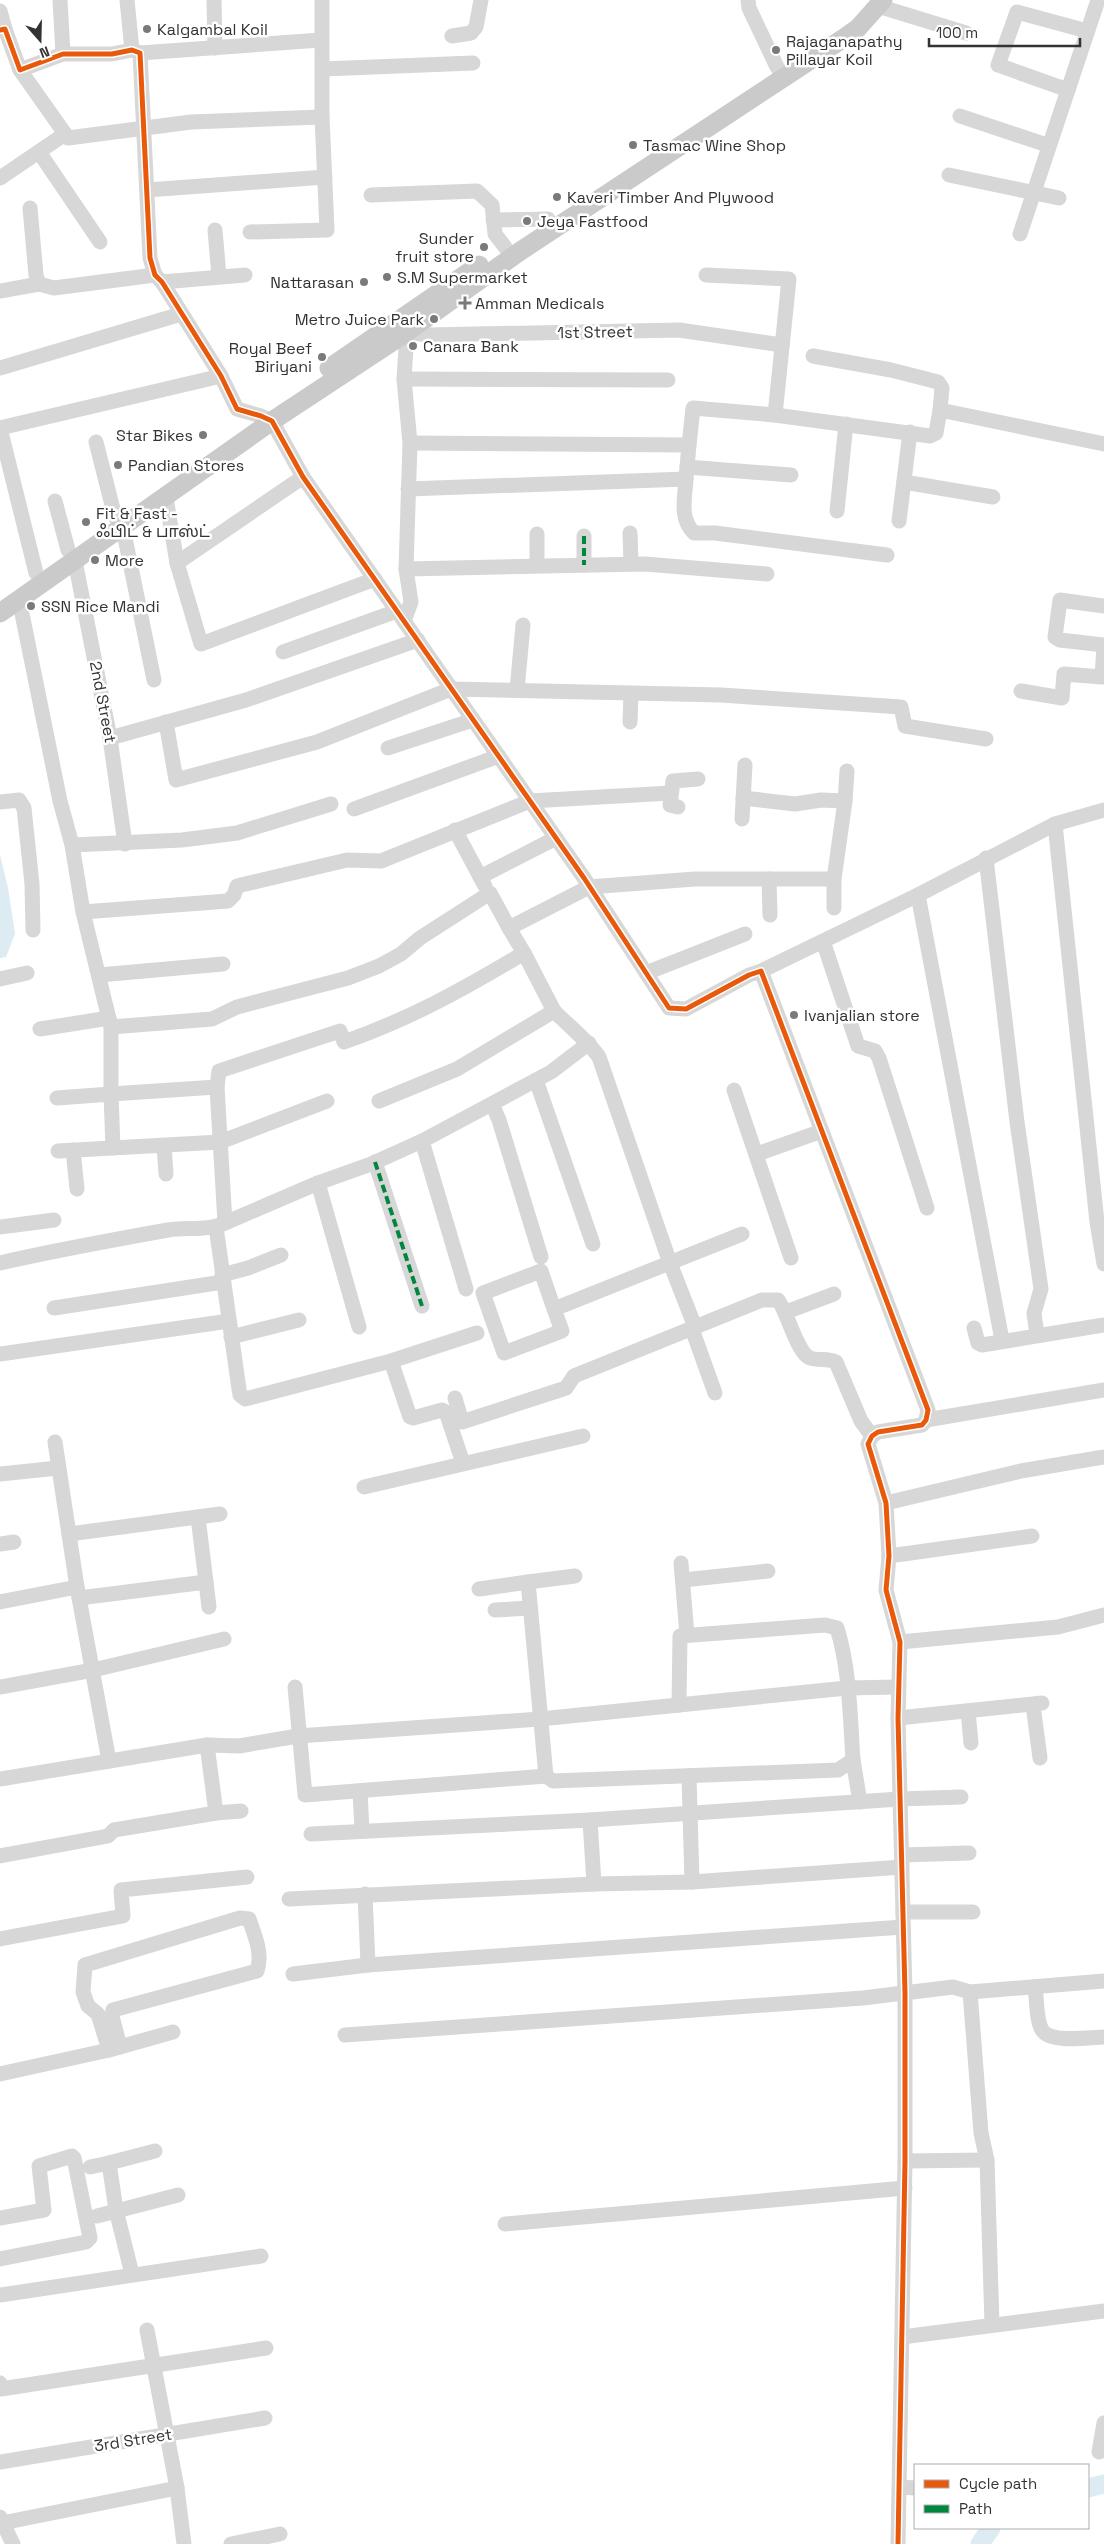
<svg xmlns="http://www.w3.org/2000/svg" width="1104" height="2544" viewBox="0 0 1104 2544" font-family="'Space Grotesk','Noto Sans Tamil',sans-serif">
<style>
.water{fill:#ddebf3}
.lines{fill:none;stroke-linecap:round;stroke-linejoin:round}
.river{stroke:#ddebf3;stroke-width:19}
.minor{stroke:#d7d7d7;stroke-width:15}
.major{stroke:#cacaca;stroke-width:19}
.quiet{stroke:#00873e;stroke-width:4;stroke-dasharray:8 4;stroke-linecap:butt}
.cycleway-casing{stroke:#fff;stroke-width:8}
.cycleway{stroke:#e8590c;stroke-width:5}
.poi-dot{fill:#7a7a7a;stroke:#fff;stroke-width:2}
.labels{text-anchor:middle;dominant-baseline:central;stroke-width:5;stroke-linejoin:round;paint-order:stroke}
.poi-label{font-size:16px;fill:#333;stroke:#fff;text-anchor:start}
.street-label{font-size:16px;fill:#333;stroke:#fff}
</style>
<rect width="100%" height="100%" fill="#fff"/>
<polygon class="water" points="0,855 8,888 15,934 6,957 0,958"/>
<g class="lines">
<g class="river">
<polyline points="1088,2488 1104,2484"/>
<polyline points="980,2544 991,2528"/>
</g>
<g class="minor">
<polyline points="60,0 63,54"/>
<polyline points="127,0 132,50"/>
<polyline points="214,0 215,48"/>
<polyline points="748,0 749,8 777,67 784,77"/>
<polyline points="878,6 966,33"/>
<polyline points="0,11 5,29"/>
<polyline points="0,30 5,29 20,70 63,54 112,54 132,50 140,53 150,258 155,275 162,282 221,376 237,409 261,416 272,421 303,477 584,878 669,1008 686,1009 749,975 761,971 928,1410 926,1420 922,1425 878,1432 872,1436 868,1444 886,1503 889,1556 886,1590 900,1642 898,1718 905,1993 905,2161 898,2544"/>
<polyline points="452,36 471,33 476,27 481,0"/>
<polyline points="140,53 321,40"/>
<polyline points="323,69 473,63"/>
<polyline points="20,70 68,138 191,122 322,117"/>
<polyline points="1068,90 998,65 1017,12 1087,31"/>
<polyline points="960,116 1047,145"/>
<polyline points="39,152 100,242"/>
<polyline points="949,175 1059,198"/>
<polyline points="0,178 65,134"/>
<polyline points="147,190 325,177"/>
<polyline points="371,195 477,191 492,205 495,234 505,247"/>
<polyline points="30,208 36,275 39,284 54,288 155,275"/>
<polyline points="493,220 548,219"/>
<polyline points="215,230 219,276"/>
<polyline points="250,232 327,230 322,117 322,0"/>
<polyline points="1020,234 1098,0"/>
<polyline points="706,275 789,279 775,415"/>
<polyline points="162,282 245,275"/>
<polyline points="0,291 39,284"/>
<polyline points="402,326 407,332 404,379 410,443 406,569 411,602 404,621"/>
<polyline points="407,332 428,335 679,330 782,345"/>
<polyline points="813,356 891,370 938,382 942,388 940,410"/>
<polyline points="0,368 181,314"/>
<polyline points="404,379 668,380"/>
<polyline points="0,428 221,376"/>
<polyline points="0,428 36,573"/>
<polyline points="96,442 115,517"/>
<polyline points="410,443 689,445 687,467 791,475"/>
<polyline points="689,445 693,408 775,415 930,436 936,433 940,410 1104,444"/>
<path d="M686,479C685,498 679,518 694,533H715L887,555"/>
<polyline points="904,482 993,497"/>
<polyline points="408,489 686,479 687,467"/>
<polyline points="166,498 177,563 201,644 375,579"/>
<polyline points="55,501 68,550"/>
<polyline points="837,511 846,424"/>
<polyline points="899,521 910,432"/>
<polyline points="123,528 154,680"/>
<polyline points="630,533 631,564"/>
<polyline points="537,534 537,565"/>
<polyline points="584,536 584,565"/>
<polyline points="75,561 110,738 125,844"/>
<polyline points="177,563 303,477"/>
<polyline points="406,569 645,564 767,574"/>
<polyline points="19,599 60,801 72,845 83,912 111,1027 111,1094 217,1087"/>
<polyline points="1104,606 1060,600 1055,637 1060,640 1104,645"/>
<polyline points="283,652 397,611"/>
<polyline points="517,690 523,625"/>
<polyline points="1021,691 1062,698 1064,674 1102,677 1104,646"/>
<polyline points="166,722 176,780 317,742 451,689 721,695 901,707 905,726 986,739"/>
<polyline points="630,722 631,693"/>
<polyline points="110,738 246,700 418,640"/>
<polyline points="388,748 473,720"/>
<polyline points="743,798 795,804 821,800 845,801 834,879"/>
<polyline points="845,801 847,771"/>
<polyline points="0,802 19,800 24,808 32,884 33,930"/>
<polyline points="678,807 670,805 673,781 698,779"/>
<polyline points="354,809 499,756"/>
<polyline points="742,819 745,765"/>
<polyline points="1055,824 1104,810"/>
<polyline points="455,830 485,886"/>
<polyline points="72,845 182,840 237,833 331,804"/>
<polyline points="986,858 1017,1122 1041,1289 1034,1313 1037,1335"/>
<polyline points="480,877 556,838"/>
<polyline points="769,879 770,915"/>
<polyline points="918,895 1002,1340"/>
<polyline points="83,912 228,901 234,895 237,886 347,860 381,861 530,801 671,793"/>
<polyline points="823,941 858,1046 875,1051 879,1058 927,1208"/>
<polyline points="761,971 918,895 1055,824 1097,1222 1104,1264"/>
<polyline points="646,973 745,934"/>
<polyline points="99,975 223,964"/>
<polyline points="0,979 27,973"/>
<path d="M554,1011C569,1026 587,1040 599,1057L670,1263L695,1327"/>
<polyline points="111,1027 212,1019 237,1007 348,978 379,966 401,954 420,938 490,893 509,928"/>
<polyline points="40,1029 109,1018"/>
<polyline points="536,1080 593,1244"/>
<polyline points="734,1090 791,1258"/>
<polyline points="57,1098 111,1094 113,1148"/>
<polyline points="379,1101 457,1069 554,1011 524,953"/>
<polyline points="492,1104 499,1120 541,1257"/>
<polyline points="422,1141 466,1289"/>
<polyline points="164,1146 166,1174"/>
<polyline points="73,1150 77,1189"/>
<polyline points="58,1151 220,1142 327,1101"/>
<polyline points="757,1154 822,1131"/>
<polyline points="375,1162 422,1306"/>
<polyline points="318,1183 359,1327"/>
<polyline points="225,1223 318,1183 371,1164 422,1141 551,1072 589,1043"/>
<polyline points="0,1227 54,1220"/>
<polyline points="216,1227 239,1389 240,1395 245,1399 391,1361 477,1333"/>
<path d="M0,1263C56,1250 112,1240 168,1230C187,1227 208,1231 225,1223L217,1087L219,1071L340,1031L344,1042C410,1019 464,989 524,953L509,928L589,887L695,879H834V908"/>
<polyline points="222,1275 248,1268 281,1255"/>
<polyline points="54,1308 223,1282"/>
<polyline points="554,1309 562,1331 504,1353 483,1293 541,1271 554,1309 742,1234"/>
<polyline points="786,1312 834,1294"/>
<polyline points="974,1328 978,1343 982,1345 1104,1325"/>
<polyline points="692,1329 715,1393"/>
<polyline points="231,1337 299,1320"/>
<polyline points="0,1354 229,1321"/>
<polyline points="391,1361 410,1417 413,1418 442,1410 446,1412 463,1463"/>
<path d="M455,1398L462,1422L566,1388L574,1376L762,1300H778C788,1313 797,1353 810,1358C819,1361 827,1358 836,1362L861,1421L872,1436"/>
<polyline points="926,1420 1104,1390"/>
<polyline points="55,1442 77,1587"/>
<polyline points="0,1474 58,1468"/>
<polyline points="364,1487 583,1436"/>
<polyline points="886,1503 1021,1471 1104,1457"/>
<polyline points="198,1517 209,1607"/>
<polyline points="69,1534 220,1514"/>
<polyline points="0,1544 14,1542"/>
<polyline points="889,1556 1032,1536"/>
<polyline points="681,1563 687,1635"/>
<polyline points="683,1580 768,1571"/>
<polyline points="528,1582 575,1576"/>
<path d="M479,1589L528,1582L546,1776L553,1781L838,1770L853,1760C850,1717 850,1670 837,1628L825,1625L680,1636L679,1705"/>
<polyline points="79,1598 206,1582"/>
<polyline points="0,1602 77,1587 109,1761"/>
<polyline points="495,1610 530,1608"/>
<polyline points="900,1642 1058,1627 1104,1615"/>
<polyline points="0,1687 93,1670 224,1639"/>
<polyline points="295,1687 305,1795 546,1776"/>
<polyline points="1033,1705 1040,1758"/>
<polyline points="968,1711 971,1743"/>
<polyline points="898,1718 1042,1703"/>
<polyline points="853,1760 860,1802"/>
<polyline points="689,1776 692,1882 902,1867"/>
<polyline points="0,1779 207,1745 239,1746 298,1736 540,1719 847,1688 898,1687"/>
<polyline points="360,1791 362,1831"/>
<polyline points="216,1813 241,1811"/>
<polyline points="590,1820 900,1799 961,1797"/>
<polyline points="902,1855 969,1853"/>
<polyline points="0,1856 108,1836 114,1830 216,1813 207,1745"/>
<polyline points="594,1884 692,1882"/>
<polyline points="365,1894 368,1965 903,1927"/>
<polyline points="289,1899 594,1884 590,1820 311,1834"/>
<polyline points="903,1912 973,1912"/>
<polyline points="0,1939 123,1916 121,1890 247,1877"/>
<polyline points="293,1974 368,1965"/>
<path d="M1035,1987C1037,1999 1036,2020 1042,2030C1051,2044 1089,2037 1104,2037"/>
<polyline points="970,1992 1104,1981"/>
<polyline points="345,2035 863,1998 953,1987 970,1992 981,2133 987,2160 992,2325"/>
<path d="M109,2050L98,2014L88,2006L83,1992L85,1965L240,1918L249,1919C255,1936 263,1954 257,1971L113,2010L112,2016L120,2047"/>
<polyline points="0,2074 109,2050 173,2032"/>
<polyline points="905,2161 987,2160"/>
<polyline points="90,2167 109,2163"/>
<polyline points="97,2216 178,2195"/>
<polyline points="0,2218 44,2210 39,2166 72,2156 74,2158 90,2238 86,2242 0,2259"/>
<polyline points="505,2224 905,2188"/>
<polyline points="132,2274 116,2210 109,2163 155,2151"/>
<polyline points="0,2295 261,2256"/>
<polyline points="147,2330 177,2488 184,2544"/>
<polyline points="902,2337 1104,2311"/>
<polyline points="0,2383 1,2389 266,2348"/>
<polyline points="1099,2452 1104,2423"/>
<polyline points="0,2462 265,2418"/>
<polyline points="900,2487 915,2488"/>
<polyline points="0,2517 13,2544"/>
<polyline points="2,2523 177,2488"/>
<polyline points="231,2544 280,2534"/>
</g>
<g class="major">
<polyline points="329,368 479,265"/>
<polyline points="0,613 272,421 407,332 519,252 844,38 858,28 883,0"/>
</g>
<g class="quiet">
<polyline points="584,536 584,565"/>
<polyline points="375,1162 422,1306"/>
</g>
<g class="cycleway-casing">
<polyline id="cycleway" points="0,30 5,29 20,70 63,54 112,54 132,50 140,53 150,258 155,275 162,282 221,376 237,409 261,416 272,421 303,477 584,878 669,1008 686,1009 749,975 761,971 928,1410 926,1420 922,1425 878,1432 872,1436 868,1444 886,1503 889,1556 886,1590 900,1642 898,1718 905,1993 905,2161 898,2544"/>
</g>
<use href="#cycleway" class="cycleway"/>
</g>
<g class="poi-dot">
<circle cx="147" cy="29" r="5"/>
<circle cx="776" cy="50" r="5"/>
<circle cx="633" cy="145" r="5"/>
<circle cx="557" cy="197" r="5"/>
<circle cx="527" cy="221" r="5"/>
<circle cx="484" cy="247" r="5"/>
<circle cx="387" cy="277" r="5"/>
<circle cx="364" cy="282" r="5"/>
<path d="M462.5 295.5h5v5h5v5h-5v5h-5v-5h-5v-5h5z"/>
<circle cx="434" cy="319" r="5"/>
<circle cx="413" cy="346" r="5"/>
<circle cx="322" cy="357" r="5"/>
<circle cx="203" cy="435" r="5"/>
<circle cx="118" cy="465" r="5"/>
<circle cx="86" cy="522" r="5"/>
<circle cx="95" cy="560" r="5"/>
<circle cx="31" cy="606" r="5"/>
<circle cx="794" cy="1015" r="5"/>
</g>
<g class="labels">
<g class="poi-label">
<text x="157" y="29">Kalgambal Koil</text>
<text x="786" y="41">Rajaganapathy<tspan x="786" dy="18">Pillayar Koil</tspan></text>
<text x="643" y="145">Tasmac Wine Shop</text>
<text x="567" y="197">Kaveri Timber And Plywood</text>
<text x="537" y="221">Jeya Fastfood</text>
<text x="474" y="238" text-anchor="end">Sunder<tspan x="474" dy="18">fruit store</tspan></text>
<text x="397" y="277">S.M Supermarket</text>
<text x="354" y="282" text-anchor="end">Nattarasan</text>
<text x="475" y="303">Amman Medicals</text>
<text x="424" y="319" text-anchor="end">Metro Juice Park</text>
<text x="423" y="346">Canara Bank</text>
<text x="312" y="348" text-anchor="end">Royal Beef<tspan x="312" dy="18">Biriyani</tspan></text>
<text x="193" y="435" text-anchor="end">Star Bikes</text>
<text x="128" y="465">Pandian Stores</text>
<text x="96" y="513">Fit &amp; Fast -<tspan x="96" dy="18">ஃபிட் &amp; பாஸ்ட்</tspan></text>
<text x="105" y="560">More</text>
<text x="41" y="606">SSN Rice Mandi</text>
<text x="804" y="1015">Ivanjalian store</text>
</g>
<g class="street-label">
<text transform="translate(595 332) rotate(-1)">1st Street</text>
<text transform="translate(103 702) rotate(79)">2nd Street</text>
<text transform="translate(133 2440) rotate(-9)">3rd Street</text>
</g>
</g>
<rect x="914" y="2464" width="175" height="65" fill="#ffffff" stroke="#adadad"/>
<rect x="924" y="2480" width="25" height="8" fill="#e8590c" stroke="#adadad"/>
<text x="959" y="2489" font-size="15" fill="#333333">Cycle path</text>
<rect x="924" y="2505" width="25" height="8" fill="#00873e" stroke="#adadad"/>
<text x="959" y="2514" font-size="15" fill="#333333">Path</text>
<g transform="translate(40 40) rotate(160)" stroke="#ffffff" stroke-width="4" paint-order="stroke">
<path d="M0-4L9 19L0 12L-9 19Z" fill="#333333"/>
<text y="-8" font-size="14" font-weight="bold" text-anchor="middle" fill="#333333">N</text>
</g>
<path d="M929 38v8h151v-8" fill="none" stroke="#333333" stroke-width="2.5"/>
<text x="936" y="38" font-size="15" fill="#333333" stroke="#ffffff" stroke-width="4" paint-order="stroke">100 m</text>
</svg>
